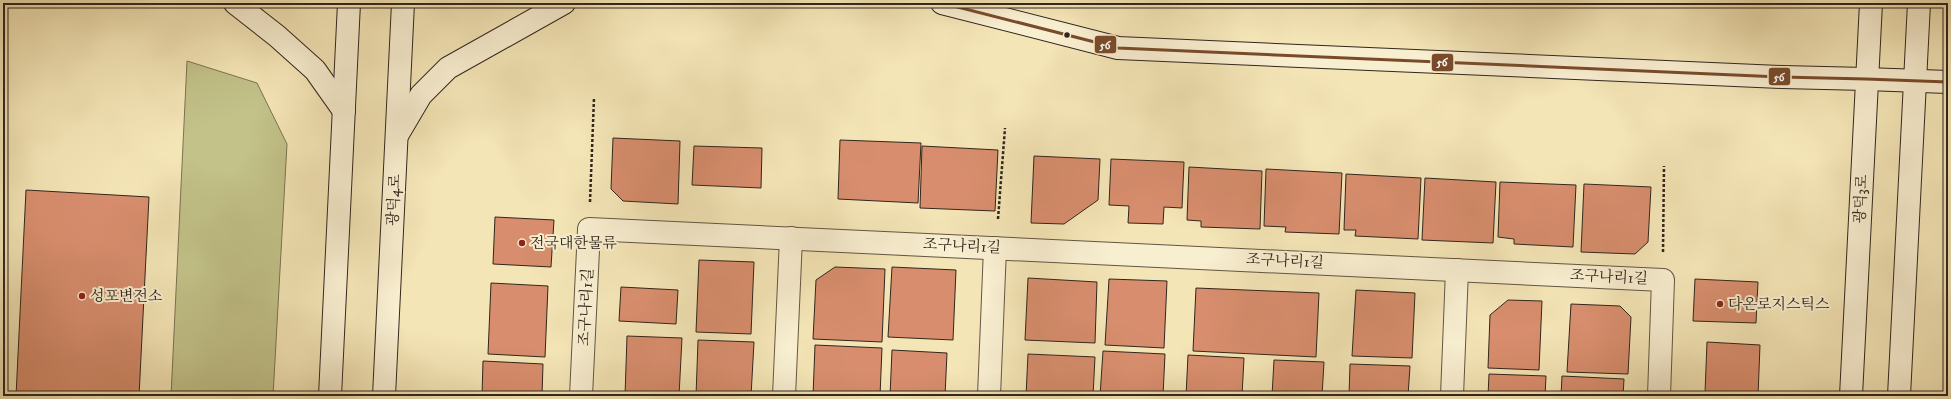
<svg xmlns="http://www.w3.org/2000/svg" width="1951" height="399" viewBox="0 0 1951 399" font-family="'IM FELL DW Pica','Noto Serif KR',serif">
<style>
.green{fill:#c2c289;stroke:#7a7452}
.building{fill:#d88e6e;stroke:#31261c}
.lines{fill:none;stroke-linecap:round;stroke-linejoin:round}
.minor-casing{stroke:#625642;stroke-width:24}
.secondary-casing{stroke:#31261c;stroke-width:24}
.path{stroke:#31261c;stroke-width:2.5;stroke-dasharray:3 2;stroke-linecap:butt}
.minor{stroke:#f8eed0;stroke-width:22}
.secondary{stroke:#f8eed0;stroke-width:22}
.bus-1-casing{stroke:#f8eed0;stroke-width:6}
.bus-1{stroke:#7a4b2a;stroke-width:3}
.bus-dot{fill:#31261c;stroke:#f8eed0;stroke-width:1.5}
.poi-dot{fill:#8f2418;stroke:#f8eed0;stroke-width:1.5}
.labels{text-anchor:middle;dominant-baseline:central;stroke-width:4;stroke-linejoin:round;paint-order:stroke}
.street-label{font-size:15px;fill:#31261c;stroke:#f8eed0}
.poi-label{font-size:15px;fill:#31261c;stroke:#f8eed0;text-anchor:start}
.line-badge{stroke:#f8eed0;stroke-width:1.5}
.badge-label{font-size:11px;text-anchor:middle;font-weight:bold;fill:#fff}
</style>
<rect width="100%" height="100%" fill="#f4e5b6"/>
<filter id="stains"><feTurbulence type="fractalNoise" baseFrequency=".005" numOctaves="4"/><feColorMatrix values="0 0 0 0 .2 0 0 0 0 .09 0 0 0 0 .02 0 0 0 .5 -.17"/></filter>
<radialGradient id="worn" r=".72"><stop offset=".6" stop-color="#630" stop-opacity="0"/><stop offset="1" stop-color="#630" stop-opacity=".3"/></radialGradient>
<polygon class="green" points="187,61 257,83 287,144 273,396 171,396"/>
<g class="building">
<polygon points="613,138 680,141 678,204 623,201 611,189"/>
<polygon points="840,140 921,143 918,203 838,199"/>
<polygon points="694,146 762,148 761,188 692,185"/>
<polygon points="922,146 998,150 995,211 920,208"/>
<polygon points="1034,156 1100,159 1098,200 1064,224 1031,223"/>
<polygon points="1111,159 1184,162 1182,208 1164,207 1163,224 1128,223 1129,206 1109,205"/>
<polygon points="1189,167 1262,171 1260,229 1201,227 1201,221 1187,220"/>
<polygon points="1266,169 1342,173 1339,234 1285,232 1286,227 1264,226"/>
<polygon points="1346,174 1421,178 1418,239 1355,236 1356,230 1344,230"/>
<polygon points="1425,178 1496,182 1493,243 1422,240"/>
<polygon points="1500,182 1576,185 1573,247 1514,244 1514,239 1498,237"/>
<polygon points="1584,184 1651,187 1648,242 1635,254 1581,252"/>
<polygon points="26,190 149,197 139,396 16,396"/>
<polygon points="495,217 554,220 551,267 493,264"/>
<polygon points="699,260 754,262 751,334 696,332"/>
<polygon points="835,267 885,269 882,342 813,339 816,280"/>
<polygon points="892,267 956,270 953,340 888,337"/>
<polygon points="1028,278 1097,282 1095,343 1025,340"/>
<polygon points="1109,279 1167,281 1164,348 1105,345"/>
<polygon points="1695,279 1758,282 1756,323 1693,321"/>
<polygon points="491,283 548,286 545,357 488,354"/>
<polygon points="621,287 678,290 676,324 619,321"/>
<polygon points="1196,288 1319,293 1316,357 1193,351"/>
<polygon points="1356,290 1415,293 1412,358 1352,356"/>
<polygon points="1508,300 1542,301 1539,370 1488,368 1490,315"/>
<polygon points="1571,304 1620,306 1631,317 1628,374 1567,372"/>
<polygon points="627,336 682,338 679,396 625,396"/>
<polygon points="698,340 754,342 751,396 696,396"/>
<polygon points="1707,342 1760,345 1758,396 1699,396 1699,392 1705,393"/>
<polygon points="815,345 882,348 880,396 813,396"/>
<polygon points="892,350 947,353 945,396 890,396"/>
<polygon points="1103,351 1165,354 1163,396 1100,396"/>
<polygon points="1028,354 1095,357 1093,396 1026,396"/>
<polygon points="1188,355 1244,358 1242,396 1186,396"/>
<polygon points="1274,360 1324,362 1322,396 1272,396"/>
<polygon points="483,361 543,364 542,396 482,396"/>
<polygon points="1350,364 1410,366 1408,396 1349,396"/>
<polygon points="1489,374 1546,376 1545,396 1488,396"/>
<polygon points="1562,376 1624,379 1623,396 1561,396"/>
</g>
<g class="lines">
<g class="minor-casing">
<g id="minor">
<polyline points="581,396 589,229 1663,280 1659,396"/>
<polyline points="784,396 791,238"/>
<polyline points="989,396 995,248"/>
<polyline points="1452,396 1457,270"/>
</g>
</g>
<g class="secondary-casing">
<g id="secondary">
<polyline points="235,3 277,36 315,70 344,111"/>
<polyline points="942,3 1118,48 1782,77 1866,79 1948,82"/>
<polyline points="398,134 421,95 448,68 564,3"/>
<polyline points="330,396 349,3"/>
<polyline points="384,396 403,3"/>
<polyline points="1851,396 1871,3"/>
<polyline points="1899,396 1919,3"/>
</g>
</g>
<g class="path">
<polyline points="590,202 594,98"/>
<polyline points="998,219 1005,128"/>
<polyline points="1663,252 1664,166"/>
</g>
<use href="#minor" class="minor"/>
<use href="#secondary" class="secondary"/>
<g class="bus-1-casing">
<polyline id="bus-1" points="942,3 1118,48 1782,77 1866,79 1948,82"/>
</g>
<use href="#bus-1" class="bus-1"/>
</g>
<circle class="bus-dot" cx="1067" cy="35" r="3.5"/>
<g class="poi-dot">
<circle cx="522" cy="243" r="4"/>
<circle cx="82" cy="296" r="4"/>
<circle cx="1720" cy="304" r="4"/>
</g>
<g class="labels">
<g class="street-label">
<text transform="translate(1861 199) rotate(-87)">광덕3로</text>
<text transform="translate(394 200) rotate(-87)">광덕4로</text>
<text transform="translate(962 246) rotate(3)">조구나리1길</text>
<text transform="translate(1285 261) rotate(3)">조구나리1길</text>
<text transform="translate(1609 277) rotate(3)">조구나리1길</text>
<text transform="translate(586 307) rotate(-87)">조구나리1길</text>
</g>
<g class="poi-label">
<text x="530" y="243">전국대한물류</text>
<text x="90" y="296">성포변전소</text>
<text x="1728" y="304">다온로지스틱스</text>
</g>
</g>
<g class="line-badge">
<rect x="1094" y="35" width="23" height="19" rx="4" fill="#7a4b2a"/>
<rect x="1431" y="53" width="23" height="19" rx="4" fill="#7a4b2a"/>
<rect x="1768" y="67" width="23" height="19" rx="4" fill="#7a4b2a"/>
</g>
<g class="badge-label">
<text x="1105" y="49">56</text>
<text x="1442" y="66">56</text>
<text x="1779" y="81">56</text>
</g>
<rect width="1951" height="399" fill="none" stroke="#f4e5b6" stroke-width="16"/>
<rect x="4" y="4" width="1943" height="391" fill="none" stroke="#31261c" stroke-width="2"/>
<rect x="8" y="8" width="1935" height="383" fill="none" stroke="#31261c"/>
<rect width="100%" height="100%" filter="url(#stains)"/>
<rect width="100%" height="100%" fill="url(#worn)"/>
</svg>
